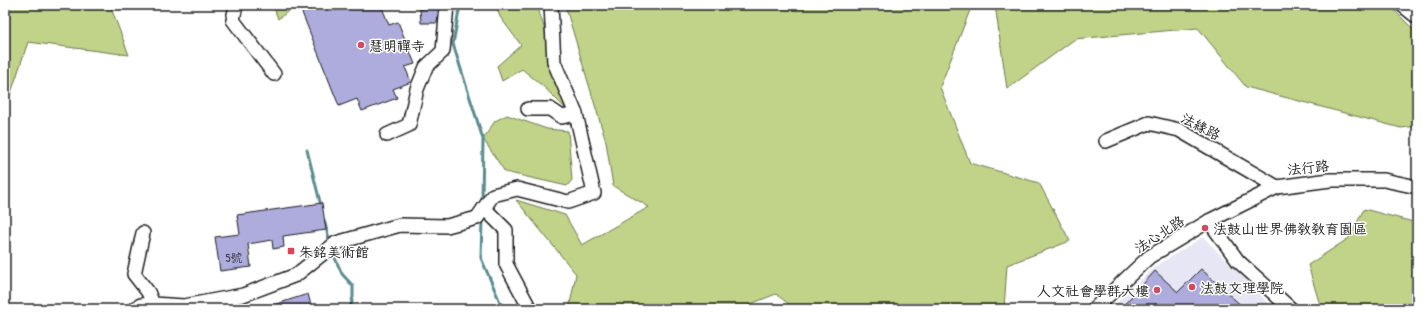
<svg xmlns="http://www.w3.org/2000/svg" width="1422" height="314" viewBox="0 0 1422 314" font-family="'Patrick Hand','LXGW WenKai TC',sans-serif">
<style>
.built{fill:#e6e6f5}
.green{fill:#c0d388;stroke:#6e7852}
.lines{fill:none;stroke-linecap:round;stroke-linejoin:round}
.stream{stroke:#5a8b90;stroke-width:3}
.building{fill:#adacdd;stroke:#1c1c1c}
.minor-casing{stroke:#1c1c1c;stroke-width:16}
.minor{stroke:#fff;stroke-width:13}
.poi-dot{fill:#d1495b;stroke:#fff;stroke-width:1.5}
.labels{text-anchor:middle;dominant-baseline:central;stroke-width:3;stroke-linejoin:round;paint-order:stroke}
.number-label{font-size:12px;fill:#40404c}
.poi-label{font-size:14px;fill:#1c1c1c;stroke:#fff;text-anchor:start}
.street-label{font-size:14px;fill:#1c1c1c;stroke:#fff}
</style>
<rect width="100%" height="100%" fill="#fff"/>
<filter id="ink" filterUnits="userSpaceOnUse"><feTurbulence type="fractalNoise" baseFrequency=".025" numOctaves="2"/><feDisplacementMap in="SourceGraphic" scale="8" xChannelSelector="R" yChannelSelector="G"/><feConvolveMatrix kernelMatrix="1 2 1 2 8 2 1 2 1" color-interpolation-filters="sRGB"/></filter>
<g filter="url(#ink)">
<polygon class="built" points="1203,237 1274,309 1110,309 1156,266"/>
<g class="green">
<polygon points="5,5 110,5 129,55 28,42 5,111"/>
<polygon points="273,5 297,5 278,19"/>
<polygon points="496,5 537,5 572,115 545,88 522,69 502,81 497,66 521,45 500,17"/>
<polygon points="565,5 972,5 940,87 970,163 1039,183 1070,241 1007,265 1004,309 795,309 776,294 748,305 745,309 569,309 576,274 516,200 565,215 582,245 649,207 613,186 606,142"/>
<polygon points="995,5 1389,5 1417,33 1417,126 1401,128 1246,87 1198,28 1075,39 1007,89"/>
<polygon points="507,115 547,129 568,131 572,180 567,186 505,172 483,139 495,121"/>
<polygon points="1364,209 1417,223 1417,307 1410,309 1325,309 1319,302 1308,265 1349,238"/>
</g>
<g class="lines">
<g class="stream">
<polyline points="460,5 453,44 483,139 482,202"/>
<polyline points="307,150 321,206"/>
<polyline points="482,219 481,258 503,309"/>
<polyline points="324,220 330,243"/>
<polyline points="332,251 342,274 353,286 353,297 350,309"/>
</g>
</g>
<g class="building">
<polygon points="299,5 381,5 389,25 398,22 415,64 405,67 411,82 393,89 397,98 362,111 357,99 339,106"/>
<polygon points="439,5 437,23 421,23 420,9"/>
<polygon points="322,203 326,230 283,236 284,247 273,249 272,240 248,244 251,267 220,271 215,237 240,234 237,215"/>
<polygon points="1201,269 1245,309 1120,309 1155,271 1178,292"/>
<polygon points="308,294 312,309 267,309 267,307"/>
</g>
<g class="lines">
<g class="minor-casing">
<g id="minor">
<polyline points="236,5 233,20 274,74"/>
<polyline points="1402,5 1417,17"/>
<polyline points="528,109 550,109 562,117 576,114"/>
<polyline points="387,135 409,125 417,89 426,67 443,51 447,5"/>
<polyline points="1106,141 1149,123 1179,130 1277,187"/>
<polyline points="484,208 506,230 506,264 530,309"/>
<polyline points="1209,221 1238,261 1291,309"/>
<polyline points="143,233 134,274 148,292 153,304"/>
<polyline points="134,309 141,305 153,304 184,306 243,295 296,275 336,243 400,225 447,226 477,218 493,195 517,189 568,202 594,193 576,114 554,62 551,5"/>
<polyline points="1094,309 1149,257 1209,221 1277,187 1330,180 1384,180 1417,187"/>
</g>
</g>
<use href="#minor" class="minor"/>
</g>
</g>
<g class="poi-dot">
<circle cx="361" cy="45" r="4"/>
<circle cx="1205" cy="228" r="4"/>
<rect x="287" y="247" width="8" height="8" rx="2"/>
<circle cx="1192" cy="287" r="4"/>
<circle cx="1157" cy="290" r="4"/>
</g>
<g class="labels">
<g class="number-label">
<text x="234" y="257">5號</text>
</g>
<g class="poi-label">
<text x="369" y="45">慧明禪寺</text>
<text x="1213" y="228">法鼓山世界佛教教育園區</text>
<text x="299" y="251">朱銘美術館</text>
<text x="1200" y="287">法鼓文理學院</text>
<text x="1149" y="290" text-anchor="end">人文社會學群大樓</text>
</g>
<g class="street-label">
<text transform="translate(1201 126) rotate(27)">法緣路</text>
<text transform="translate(1308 167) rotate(-6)">法行路</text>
<text transform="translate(1159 234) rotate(-33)">法心北路</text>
</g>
</g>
<rect width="1422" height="314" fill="none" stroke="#fff" stroke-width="20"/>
<rect x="10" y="10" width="1402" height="294" fill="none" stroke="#1c1c1c" stroke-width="1.5" filter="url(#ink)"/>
</svg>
